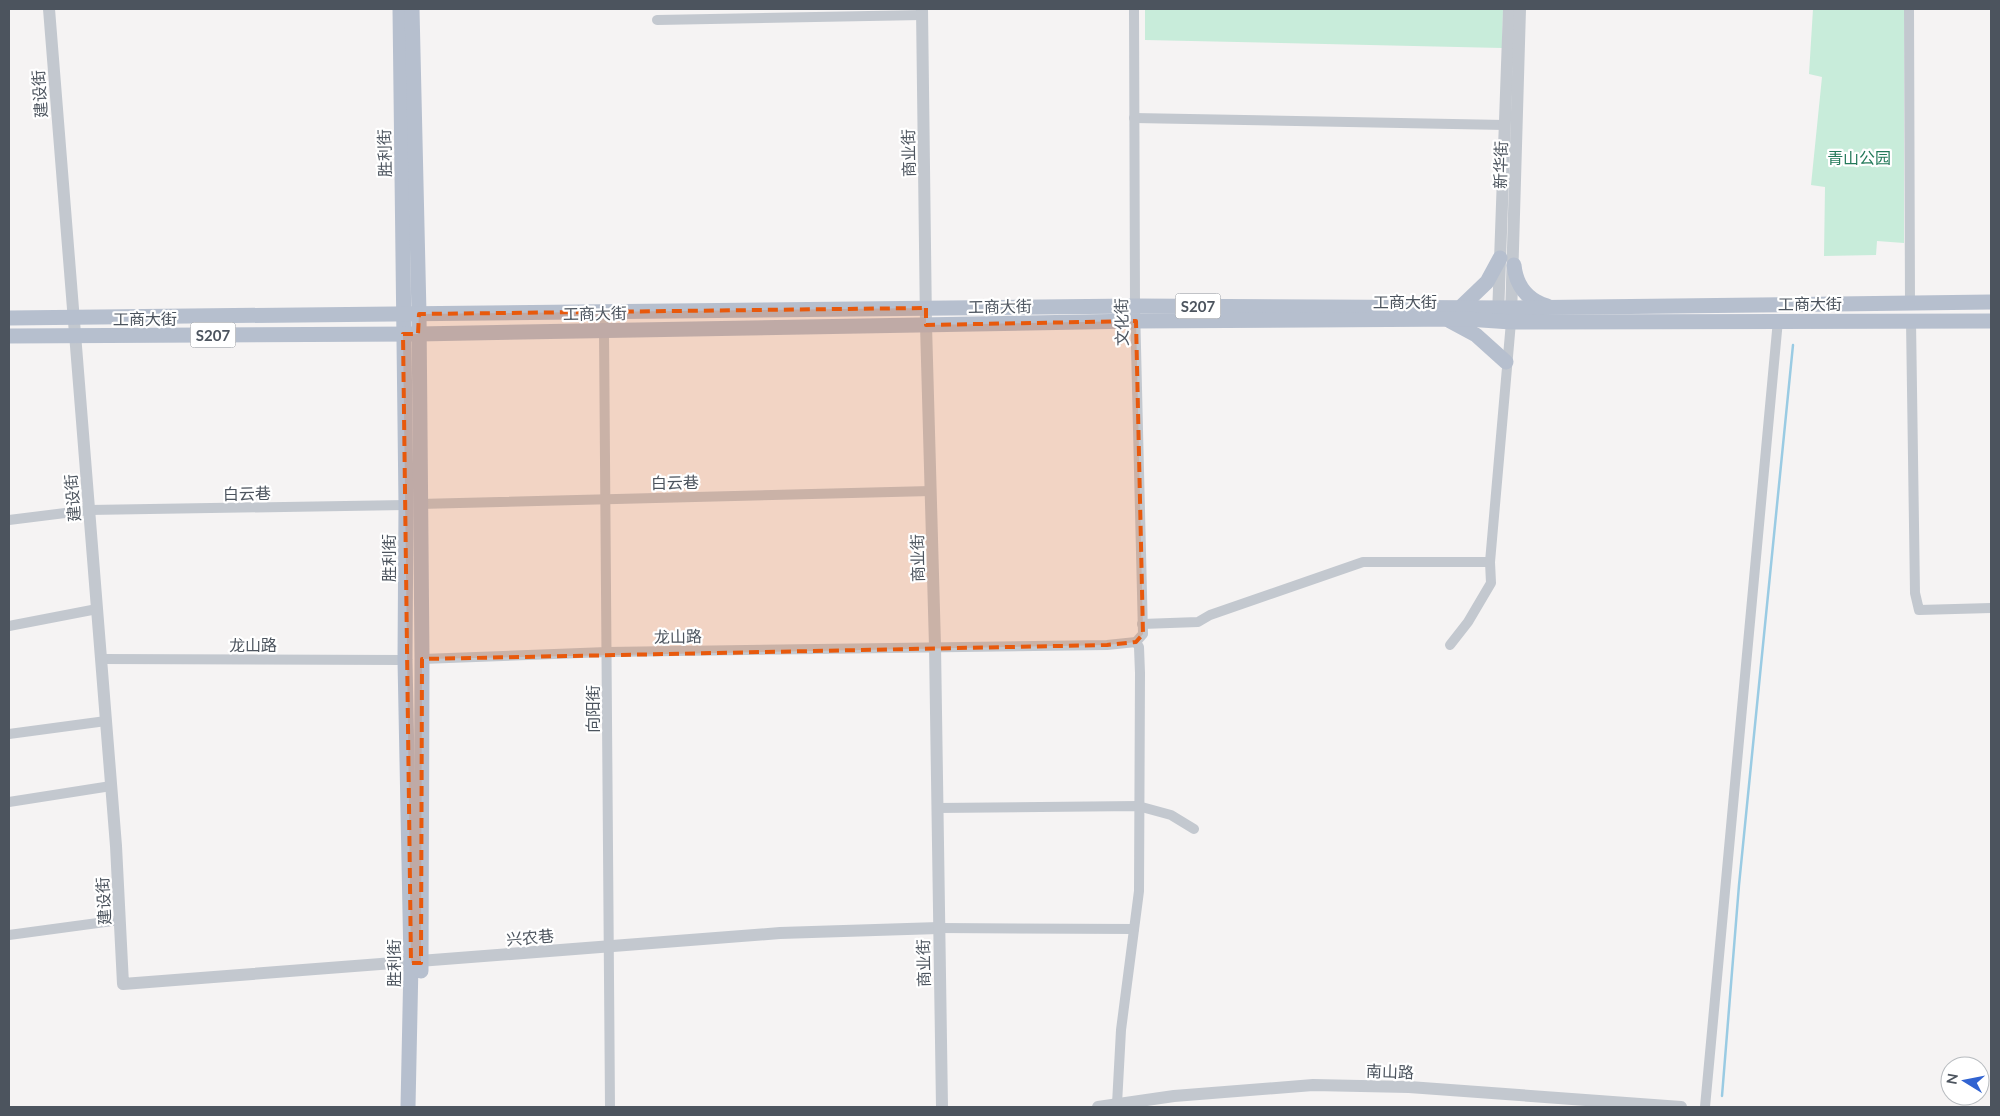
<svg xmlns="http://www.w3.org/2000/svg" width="2000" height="1116" viewBox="0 0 2000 1116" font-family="Lato,'Noto Sans SC',sans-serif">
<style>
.green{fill:#c8ecda}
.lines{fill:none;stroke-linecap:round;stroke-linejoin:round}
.stream{stroke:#9acbe3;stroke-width:2.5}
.minor{stroke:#c3c8cf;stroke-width:10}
.tertiary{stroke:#c3c8cf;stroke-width:12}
.primary{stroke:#b6bfce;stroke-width:15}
.marked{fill:#e8590c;fill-opacity:0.2;stroke:#e8590c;stroke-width:4;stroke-dasharray:10 6;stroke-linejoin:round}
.labels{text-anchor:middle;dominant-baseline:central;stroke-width:4.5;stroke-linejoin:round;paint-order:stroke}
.shield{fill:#fff;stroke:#82878e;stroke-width:1}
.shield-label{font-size:15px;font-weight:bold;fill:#4c545e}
.street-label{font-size:16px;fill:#4c545e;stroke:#fff}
.park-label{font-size:16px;fill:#237959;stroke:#fff}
</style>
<rect width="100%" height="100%" fill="#f5f3f3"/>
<g class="green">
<polygon points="1145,9 1503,9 1502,48 1145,40"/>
<polygon points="1813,9 1904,9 1904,243 1877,241 1876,255 1824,256 1825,187 1811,185 1822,77 1809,74"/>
</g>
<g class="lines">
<polyline class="stream" points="1722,1096 1739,885 1793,345"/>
<g class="minor">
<polyline points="1909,9 1910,303"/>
<polyline points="657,20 922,15"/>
<polyline points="1134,118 1505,125"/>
<polyline points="606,311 604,330 610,1107"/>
<polyline points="1911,321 1915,593 1919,610 1991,608"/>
<polyline points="419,504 931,491"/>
<polyline points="9,520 89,510 406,505"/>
<polyline points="1142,624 1198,622 1210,615 1363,562 1490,562"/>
<polyline points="9,626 97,609"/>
<polyline points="1450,645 1468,622 1491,583 1490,562 1511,322"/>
<polyline points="101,659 405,660"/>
<polyline points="422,659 607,652 1107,645 1136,642 1143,634 1135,306 1134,9"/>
<polyline points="9,734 106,721"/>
<polyline points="9,802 111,786"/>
<polyline points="937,808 1138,806 1171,815 1194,829"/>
<polyline points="939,928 1134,929"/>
<polyline points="9,935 120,920"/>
<polyline points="1117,1104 1121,1030 1139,891 1140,673 1139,647 1136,642"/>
<polyline points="1705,1107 1778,320"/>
</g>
<g class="tertiary">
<polyline points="49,9 116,846 123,984 780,933 939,928"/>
<polyline points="922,9 926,325 935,646 942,1107"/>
<polyline points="1498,316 1509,9"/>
<polyline points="1511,317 1520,9"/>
<polyline points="1098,1107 1174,1096 1313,1085 1409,1087 1681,1107"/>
</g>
<g class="primary">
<polyline points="400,9 406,505 405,660 411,963 408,1107"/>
<polyline points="412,9 419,314 422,659 421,971"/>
<path d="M1514,265C1516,285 1527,300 1547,306"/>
<polyline points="1462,306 1487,282 1500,258"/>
<polyline points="9,318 1135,306 1513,308 1991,302"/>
<polyline points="1450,321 1476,335 1506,362"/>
<polyline points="9,336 418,334 1136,321 1467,319 1511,322 1991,321"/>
</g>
</g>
<path class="marked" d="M926,308V325L1136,321L1143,634L1136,642L1107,645L422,659L421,963H411L403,334H418L419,314Z"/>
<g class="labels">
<g class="shield">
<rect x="1175.5" y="293.5" width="45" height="25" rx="4"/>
<rect x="190.5" y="322.5" width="45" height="25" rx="4"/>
</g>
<g class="shield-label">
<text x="1198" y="306">S207</text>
<text x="213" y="335">S207</text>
</g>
<g class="street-label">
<text transform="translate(39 94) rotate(-94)">建设街</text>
<text transform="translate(384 153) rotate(-91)">胜利街</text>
<text transform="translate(908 153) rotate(-91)">商业街</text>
<text transform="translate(1500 165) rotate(-89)">新华街</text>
<text x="1405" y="301">工商大街</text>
<text x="1810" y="303">工商大街</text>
<text transform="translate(1000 306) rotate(-1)">工商大街</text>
<text transform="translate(595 313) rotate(-1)">工商大街</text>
<text x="145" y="318">工商大街</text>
<text transform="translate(1121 322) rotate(-91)">文化街</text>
<text transform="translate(675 482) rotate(-1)">白云巷</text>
<text transform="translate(247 493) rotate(-1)">白云巷</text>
<text transform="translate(72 498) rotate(-95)">建设街</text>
<text transform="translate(388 558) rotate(-90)">胜利街</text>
<text transform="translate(917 558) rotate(-91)">商业街</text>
<text transform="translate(678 636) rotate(-1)">龙山路</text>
<text x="253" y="644">龙山路</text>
<text transform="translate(592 709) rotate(-90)">向阳街</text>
<text transform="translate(103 901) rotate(-93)">建设街</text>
<text transform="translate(530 937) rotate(-5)">兴农巷</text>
<text transform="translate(393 963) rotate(-90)">胜利街</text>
<text transform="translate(923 963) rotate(-91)">商业街</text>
<text transform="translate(1390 1071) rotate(2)">南山路</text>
</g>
<g class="park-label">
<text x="1859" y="157">青山公园</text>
</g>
</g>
<rect width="2000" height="1116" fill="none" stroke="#4c545e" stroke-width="20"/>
<g transform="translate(1965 1081) rotate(280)"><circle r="24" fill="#ffffff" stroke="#b7bbbf"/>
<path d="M0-4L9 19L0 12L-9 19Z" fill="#3163d1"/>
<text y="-8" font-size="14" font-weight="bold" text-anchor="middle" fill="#4c545e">N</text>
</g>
</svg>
